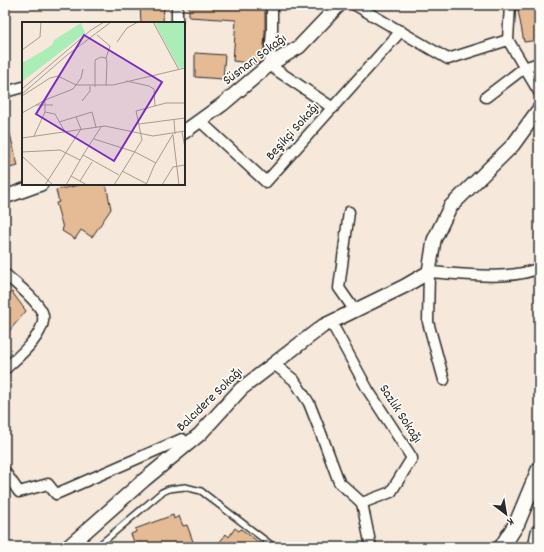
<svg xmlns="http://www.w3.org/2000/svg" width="544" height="552" viewBox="0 0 544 552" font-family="Dekko,sans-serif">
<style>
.building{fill:#e5bb95;stroke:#2b2b2b}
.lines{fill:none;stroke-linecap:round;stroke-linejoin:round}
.service-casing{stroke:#2b2b2b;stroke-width:8}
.minor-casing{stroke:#2b2b2b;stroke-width:13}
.tertiary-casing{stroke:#2b2b2b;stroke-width:16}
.secondary-casing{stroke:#2b2b2b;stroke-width:18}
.service{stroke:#fdfcf7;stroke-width:5}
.minor{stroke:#fdfcf7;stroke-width:10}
.tertiary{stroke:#fdfcf7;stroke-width:13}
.secondary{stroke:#fdfcf7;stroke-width:15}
.labels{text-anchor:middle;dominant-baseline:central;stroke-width:3.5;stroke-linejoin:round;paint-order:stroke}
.street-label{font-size:14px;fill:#2b2b2b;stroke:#fdfcf7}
.inset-road{fill:none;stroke:#a59c94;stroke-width:1}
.view{fill:#7b2cbf;fill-opacity:0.15;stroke:#7b2cbf;stroke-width:2}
.inset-edge{fill:none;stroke:#2b2b2b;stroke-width:2}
</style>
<rect width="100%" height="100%" fill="#f6e8da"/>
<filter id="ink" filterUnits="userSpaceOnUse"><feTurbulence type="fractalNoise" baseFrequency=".025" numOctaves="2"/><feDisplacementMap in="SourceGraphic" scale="8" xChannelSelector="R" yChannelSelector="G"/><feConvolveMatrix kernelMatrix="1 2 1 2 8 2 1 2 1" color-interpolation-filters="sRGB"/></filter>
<g filter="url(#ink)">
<g class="building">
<polygon points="140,5 164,5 163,23 141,23"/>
<polygon points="189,5 265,5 265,32 263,60 258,64 233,61 236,20 189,17"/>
<polygon points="517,5 539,5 539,40 524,42"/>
<polygon points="195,53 225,55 223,79 195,77"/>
<polygon points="9,130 18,166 5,169 5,131"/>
<polygon points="84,184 106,184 111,209 92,237 81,230 75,239 62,231 63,228 56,203 59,202 56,190"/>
<polygon points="12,292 26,311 5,336 5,297"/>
<polygon points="173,515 174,519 179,516 183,526 187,525 195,547 136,547 131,534 136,532 135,529"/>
<polygon points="235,528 239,531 241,529 265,547 216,547 226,534 229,537"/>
</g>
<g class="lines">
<g class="service-casing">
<polyline id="service" points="97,547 162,492 169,489 185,487 201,491 274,547"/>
</g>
<g class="minor-casing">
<g id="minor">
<polyline points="272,5 272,31 269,65 333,108"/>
<polyline points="355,5 448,59 508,40"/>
<polyline points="510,5 508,40 539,92"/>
<polyline points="177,23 177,5"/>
<polyline points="5,92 23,87"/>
<polyline points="486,97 524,68 539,63"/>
<polyline points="200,121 266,182 401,31"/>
<polyline points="349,212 339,288 355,311"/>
<path d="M5,274C16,284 35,298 42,312C50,331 17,358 5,369"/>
<polyline points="274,364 294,380 309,403 322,436 339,482 362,503 391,492 412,458 368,390 331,322"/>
<path d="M444,380L428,322L429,272C460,274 511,281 539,268"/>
<polyline points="5,472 19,492 48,484 56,494 182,439 187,445"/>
<polyline points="362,503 371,547"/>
</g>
</g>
<g class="tertiary-casing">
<g id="tertiary">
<polyline points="184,132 223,104 269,65 299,47 339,5"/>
<polyline points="5,197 41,184"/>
<polyline points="68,547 144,480 200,434 241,389 323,326 405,286 429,272 434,240 450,207 513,145 539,109"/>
</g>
</g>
<g class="secondary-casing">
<g id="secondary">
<polyline points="502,547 517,523 539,470"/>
<polyline points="536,547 539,532"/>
</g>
</g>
<use href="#service" class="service"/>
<use href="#minor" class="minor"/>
<use href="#tertiary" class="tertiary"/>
<use href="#secondary" class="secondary"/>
</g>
</g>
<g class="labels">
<g class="street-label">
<text transform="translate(255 60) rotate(-37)">Süsnarı Sokağı</text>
<text transform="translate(293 132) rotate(-48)">Beşikçi Sokağı</text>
<text transform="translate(210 400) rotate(-44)">Balcıdere Sokağı</text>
<text transform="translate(400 414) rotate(57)">Sazlık Sokağı</text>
</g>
</g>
<g transform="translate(22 22)">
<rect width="163" height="163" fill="#f6e8da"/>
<path d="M132,0H163V45L157,46ZM59,1L63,11L1,59L0,41L21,29L30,23L32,18Z" fill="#abedb6"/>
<path class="inset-road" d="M131,0L157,48M75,13L88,24L84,36M95,20L105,6L116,0M0,28L18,15L19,0M104,59L127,64L132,67L133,84M54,63H91L163,46M73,65V38L79,35L84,36L85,41L84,63M0,67L69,8L82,0M0,72L44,34L89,0M0,74L28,56L36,54L54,63M60,79L68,69V64M14,83H31M23,90L33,92L43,110M0,91L23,78L51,67L59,56L61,47M152,98L153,112M37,100L70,90L74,105M117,102L163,96M79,105L61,133L97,153M160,110L163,126M151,113L157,163M12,114L23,90V78M0,116L83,104L131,114L163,109M72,117L113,130L134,141M0,130L38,128L58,138M0,134L31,163M100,149L125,162M49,154L65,163M58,159L70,140M23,163L59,107L54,95M44,163L61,133M92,163L120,118L114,89L144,81H163M124,163L132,144L151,112M140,163L151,145L163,143"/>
<path class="view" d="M62,13L140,60L92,139L14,92Z"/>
<rect width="163" height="163" class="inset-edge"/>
</g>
<rect width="544" height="552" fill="none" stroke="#fdfcf7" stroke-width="20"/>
<rect x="10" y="10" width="524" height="532" fill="none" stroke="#2b2b2b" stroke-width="1.5" filter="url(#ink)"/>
<g transform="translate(506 514) rotate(149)" stroke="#fdfcf7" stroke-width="3" paint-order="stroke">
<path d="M0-3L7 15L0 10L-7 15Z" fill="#2b2b2b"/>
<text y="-6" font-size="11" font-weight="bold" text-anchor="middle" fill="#2b2b2b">K</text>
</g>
</svg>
